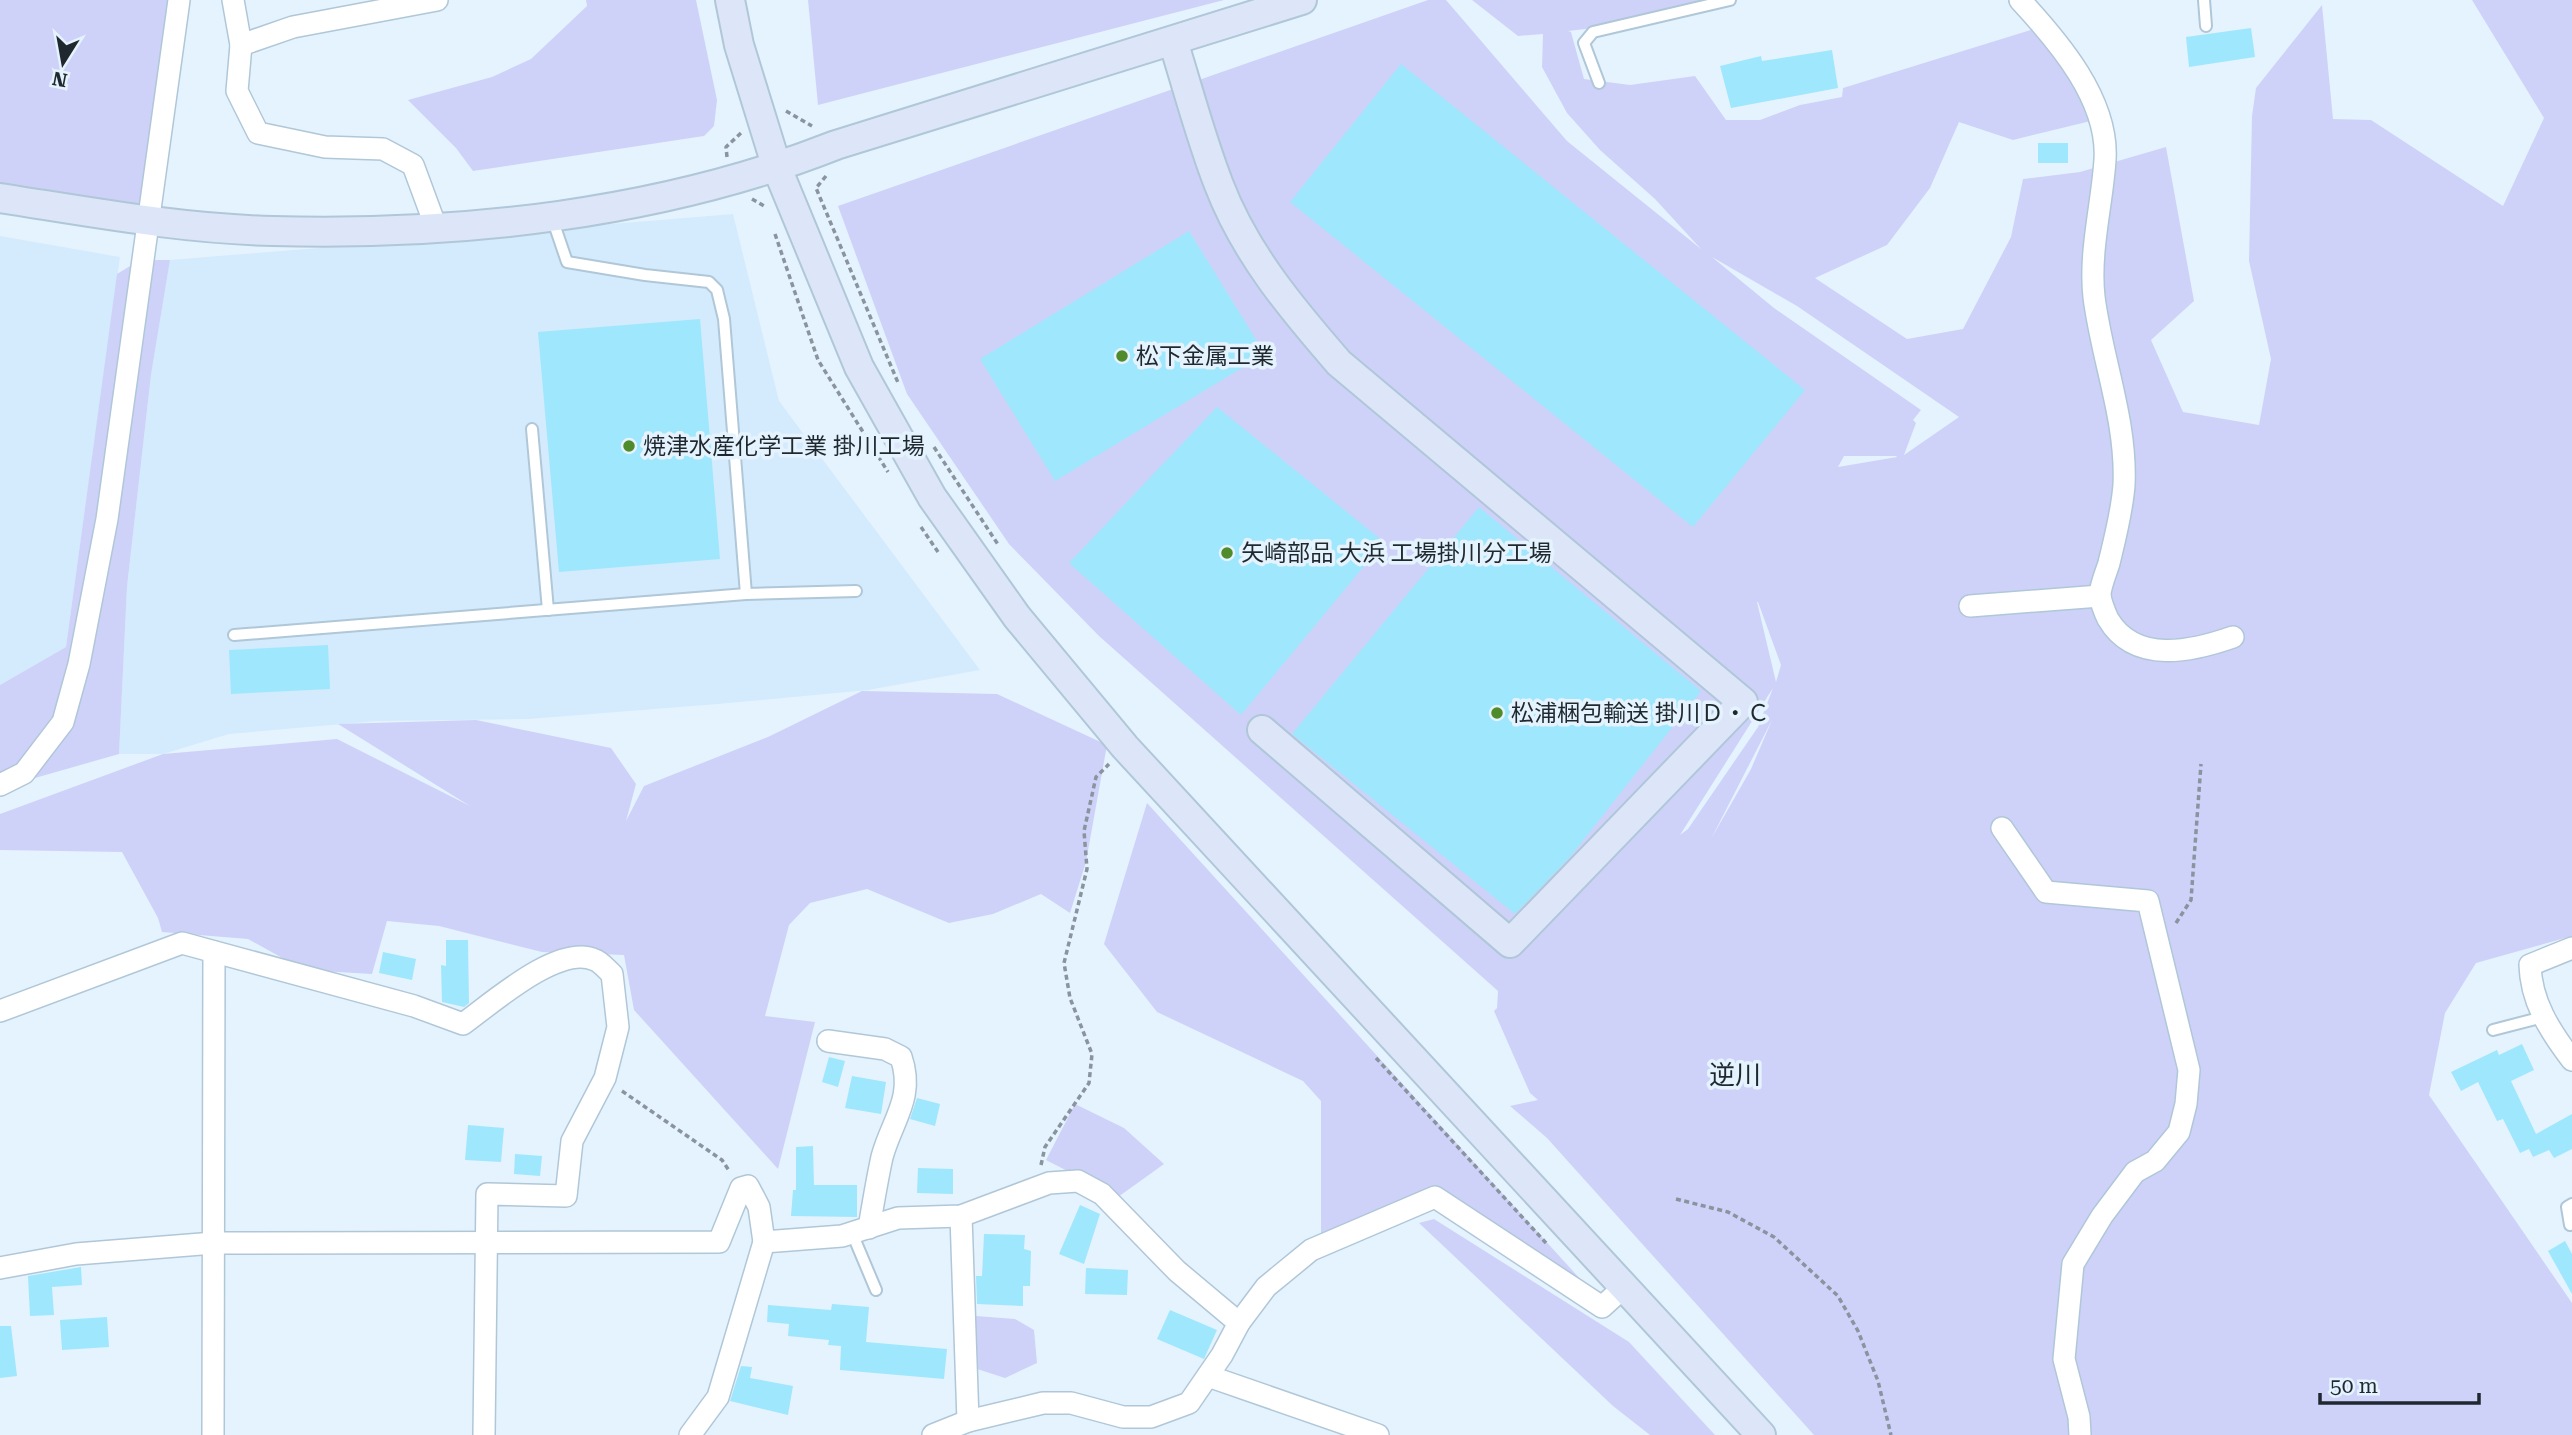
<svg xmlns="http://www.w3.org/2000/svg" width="2572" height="1435" viewBox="0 0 2572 1435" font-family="'Roboto Serif','Noto Sans JP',serif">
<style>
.built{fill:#d3ebfd}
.green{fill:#ced2f9;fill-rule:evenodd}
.building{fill:#9fe7fd}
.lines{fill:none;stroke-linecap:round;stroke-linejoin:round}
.lane-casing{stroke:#b0c7d8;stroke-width:14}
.street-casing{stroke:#b0c7d8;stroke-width:24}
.secondary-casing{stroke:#b0c7d8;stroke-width:32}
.path{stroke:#89949e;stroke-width:3.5;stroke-dasharray:5 3.5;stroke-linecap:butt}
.lane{stroke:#fff;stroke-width:10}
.street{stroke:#fff;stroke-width:21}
.secondary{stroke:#dce6f8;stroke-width:28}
.poi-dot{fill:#4f8b2a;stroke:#e5f3fe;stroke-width:2.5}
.labels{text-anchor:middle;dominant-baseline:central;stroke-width:7;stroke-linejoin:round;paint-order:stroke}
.poi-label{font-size:23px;fill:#1f282f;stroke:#e5f3fe;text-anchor:start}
.quarter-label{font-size:26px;fill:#1f282f;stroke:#e5f3fe}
</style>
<rect width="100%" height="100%" fill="#e5f3fe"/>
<g class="built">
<polygon points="733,214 779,401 980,670 868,690 718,704 529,719 377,721 229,734 163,754 119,754 127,587 151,375 170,260"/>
<polygon points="0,236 120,257 66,647 0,685"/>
</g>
<g class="green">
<polygon points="0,0 179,0 150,222 0,197"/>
<polygon points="586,0 696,0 717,100 714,126 704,136 473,171 456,148 408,100 492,77 531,59 587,6"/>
<polygon points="808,0 1224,0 818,105"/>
<path d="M1428,0H1446L1567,141L1701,249L1655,199L1600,150L1567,113L1542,67L1543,34L1518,36L1472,0H1714L1620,25L1568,31L1571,32L1584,79L1630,85L1695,76L1726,120H1760L1800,105L1842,97L1843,88L2044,26L2099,119L2013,140L1959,122L1930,188L1887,245L1815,278L1907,339L1963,329L2011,237L2023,179L2080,172L2166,147L2194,301L2151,340L2183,412L2259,425L2271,359L2249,261L2252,116L2256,88L2322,5L2333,119L2371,120L2503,206L2544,118L2472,0H2572V936L2476,963L2445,1013L2429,1095L2572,1303V1435H1814L1547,1138L1510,1106L1538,1100L1530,1093L1494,1011L1497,1008L1498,991L1099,636L1009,544L907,394L838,206ZM1712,257L1797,306L1959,417L1904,455L1916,423L1913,420L1921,410L1774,308ZM1844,456H1896L1897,457L1838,467ZM1758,602L1781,665L1776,682L1757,602ZM1773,688L1758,727L1688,829L1680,835ZM1772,720L1751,769L1711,839Z"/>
<polygon points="140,260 170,260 151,375 127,587 119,754 0,788 0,685 66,647 117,274"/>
<polygon points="862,691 997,694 1107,745 1086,862 1070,913 1041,894 993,914 949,923 867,889 810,903 789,925 765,1016 815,1022 778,1169 634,1010 624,955 542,952 439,926 387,921 372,974 304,970 248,939 162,932 158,918 122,852 0,850 0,814 163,754 337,739 470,806 338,724 476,720 611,748 636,784 626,821 644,786 768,737"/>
<polygon points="1147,803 1592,1292 1433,1191 1321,1240 1321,1101 1303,1081 1157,1012 1104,944"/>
<polygon points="1075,1104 1124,1128 1164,1164 1118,1197 1046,1160"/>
<polygon points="1434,1219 1629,1342 1715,1435 1650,1435 1613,1406 1419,1223"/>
<polygon points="976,1316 1015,1319 1034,1330 1037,1363 1005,1378 971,1367"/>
</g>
<g class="building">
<polygon points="2251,28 2255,57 2189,67 2186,37"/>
<polygon points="1832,50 1838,88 1731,108 1720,66 1761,56 1762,61"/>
<polygon points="1401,64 1805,390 1693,527 1290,202"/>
<rect x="2038" y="143" width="30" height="20"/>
<polygon points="1189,231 1265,354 1055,481 980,359"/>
<polygon points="700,319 720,559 559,572 538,332"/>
<polygon points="1217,407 1384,542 1241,715 1069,563"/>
<polygon points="1479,507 1701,691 1570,857 1515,914 1292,734"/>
<polygon points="328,645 330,689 231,694 229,650"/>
<polygon points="446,940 468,940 469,1003 464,1007 442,1002 441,965 446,966"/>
<polygon points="383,952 416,959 412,980 379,973"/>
<polygon points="2522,1044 2534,1070 2511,1081 2536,1134 2572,1114 2572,1149 2554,1158 2549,1150 2533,1157 2529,1149 2520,1153 2503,1119 2497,1121 2478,1082 2461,1091 2451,1072 2497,1050 2499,1055"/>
<polygon points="829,1057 845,1061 838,1087 822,1082"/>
<polygon points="852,1076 886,1082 881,1114 845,1108"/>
<polygon points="917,1098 940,1104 935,1126 910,1119"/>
<polygon points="468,1125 504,1128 501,1162 465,1160"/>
<polygon points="813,1146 814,1185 857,1185 857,1217 791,1216 793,1190 796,1190 796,1147"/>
<polygon points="515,1154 542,1156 540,1176 514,1174"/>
<polygon points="918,1168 953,1169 953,1194 917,1193"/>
<polygon points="1080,1205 1100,1214 1084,1264 1059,1254"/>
<polygon points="984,1234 1025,1235 1024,1249 1031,1251 1030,1286 1023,1286 1023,1306 977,1304 976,1276 982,1276"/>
<polygon points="2565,1241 2572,1254 2572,1294 2548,1251"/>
<polygon points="81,1267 82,1285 52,1287 54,1315 30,1316 28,1276"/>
<polygon points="1086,1268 1128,1270 1127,1295 1085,1294"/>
<polygon points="832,1304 869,1307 866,1342 947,1349 944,1379 840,1370 841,1346 828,1345 829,1340 788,1336 789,1324 767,1322 768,1305 831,1310"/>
<polygon points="1170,1310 1217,1330 1204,1359 1157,1339"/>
<polygon points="107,1317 109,1347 62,1350 60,1320"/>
<polygon points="0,1326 11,1326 17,1376 0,1378"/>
<polygon points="741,1366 752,1367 750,1378 793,1386 788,1415 730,1401"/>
</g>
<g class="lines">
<g class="lane-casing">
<g id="lane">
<polyline points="2204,0 2206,26"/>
<polyline points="1599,83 1584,43 1593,32 1730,0"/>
<polyline points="552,218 567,262 645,275 709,282 717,290 724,319 746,594"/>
<polyline points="532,429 548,610"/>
<polyline points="234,635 746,594 856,591"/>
<polyline points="2493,1030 2543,1017"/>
<polyline points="2570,1225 2567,1207 2572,1204"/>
<polyline points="852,1233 876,1290"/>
</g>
</g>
<g class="street-casing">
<g id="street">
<polyline points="233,0 241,45 237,91 258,133 325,147 383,149 413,165 437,230"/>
<path d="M2020,0C2058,41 2109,100 2105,160C2102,205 2089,252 2094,297C2102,360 2127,421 2124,485C2122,512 2115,538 2109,563C2106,573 2101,584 2100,594C2100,600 2105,613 2108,619C2135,665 2193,651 2233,637"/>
<polyline points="241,45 293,27 437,0"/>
<polyline points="1970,606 2100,596"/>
<polyline points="0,785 24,773 63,722 79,664 107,519 179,0"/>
<polyline points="2002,828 2046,892 2148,901 2189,1070 2186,1104 2179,1132 2155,1161 2135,1172 2102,1216 2073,1264 2064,1359 2079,1417 2080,1435"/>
<path d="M2572,948L2530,965C2531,1002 2550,1031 2572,1060"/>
<path d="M0,1011L182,943L414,1006L463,1024C491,1004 559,943 595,960C601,962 607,970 612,974L618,1027L605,1078L572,1141L566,1196L487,1194L484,1435"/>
<path d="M828,1041L885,1049L901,1057C915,1098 892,1120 882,1157C877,1180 873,1204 869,1228"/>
<polyline points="961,1216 968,1421"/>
<polyline points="0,1268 76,1254 214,1243 719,1242 741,1188 748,1186 759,1207 764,1242 842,1236 898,1218 961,1216 1049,1183 1078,1181 1102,1194 1177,1271 1239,1323"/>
<polyline points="1208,1376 1378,1435"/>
<polyline points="213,1435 214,952"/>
<polyline points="690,1435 718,1397 764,1242"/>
<polyline points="933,1435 968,1421 1043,1403 1071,1403 1123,1417 1151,1417 1189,1403 1222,1355 1239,1323 1266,1287 1311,1250 1435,1197 1602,1307 1624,1287"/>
</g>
</g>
<g class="secondary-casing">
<g id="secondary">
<polyline points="730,0 739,45 777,168 859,367 932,497 1017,617 1125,747 1761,1435"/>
<path d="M1173,41C1188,89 1201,139 1219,185C1245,253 1292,309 1339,363L1743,702L1510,943L1262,730"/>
<path d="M0,198C91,212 182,229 273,231C461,236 661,214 836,145L1302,0"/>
</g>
</g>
<g class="path">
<polyline points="786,111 812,126"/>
<polyline points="727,157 726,147 741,133"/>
<polyline points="826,176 816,188 899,385"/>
<polyline points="752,199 766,207"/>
<polyline points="775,234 818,360 888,472"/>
<polyline points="934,447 999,546"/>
<polyline points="921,527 938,552"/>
<polyline points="2176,923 2191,900 2201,764"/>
<polyline points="1376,1058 1546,1243"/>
<polyline points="622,1091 722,1160 730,1172"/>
<polyline points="1041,1165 1045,1147 1089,1083 1092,1054 1070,998 1064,963 1087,869 1084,831 1096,777 1109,764"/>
<polyline points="1676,1199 1728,1212 1774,1237 1838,1296 1858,1331 1878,1381 1891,1435"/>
</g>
<use href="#lane" class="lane"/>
<use href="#street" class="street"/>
<use href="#secondary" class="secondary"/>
</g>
<g class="poi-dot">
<circle cx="1122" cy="356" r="7"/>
<circle cx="629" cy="446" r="7"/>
<circle cx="1227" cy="553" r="7"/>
<circle cx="1497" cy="713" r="7"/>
</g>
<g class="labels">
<g class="poi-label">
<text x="1136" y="356">松下金属工業</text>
<text x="643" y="446">焼津水産化学工業 掛川工場</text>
<text x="1241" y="553">矢崎部品 大浜 工場掛川分工場</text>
<text x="1511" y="713">松浦梱包輸送 掛川Ｄ・Ｃ</text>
</g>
<g class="quarter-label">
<text x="1735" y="1075">逆川</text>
</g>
</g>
<g transform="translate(63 63) rotate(191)" stroke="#e5f3fe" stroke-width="5" paint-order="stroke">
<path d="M0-5L12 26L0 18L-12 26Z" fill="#1f282f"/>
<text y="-10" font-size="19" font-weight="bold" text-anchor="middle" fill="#1f282f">N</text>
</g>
<path d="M2320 1393v10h159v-10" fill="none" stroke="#1f282f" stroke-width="3.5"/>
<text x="2330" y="1393" font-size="21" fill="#1f282f" stroke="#e5f3fe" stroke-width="5" paint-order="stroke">50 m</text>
</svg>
